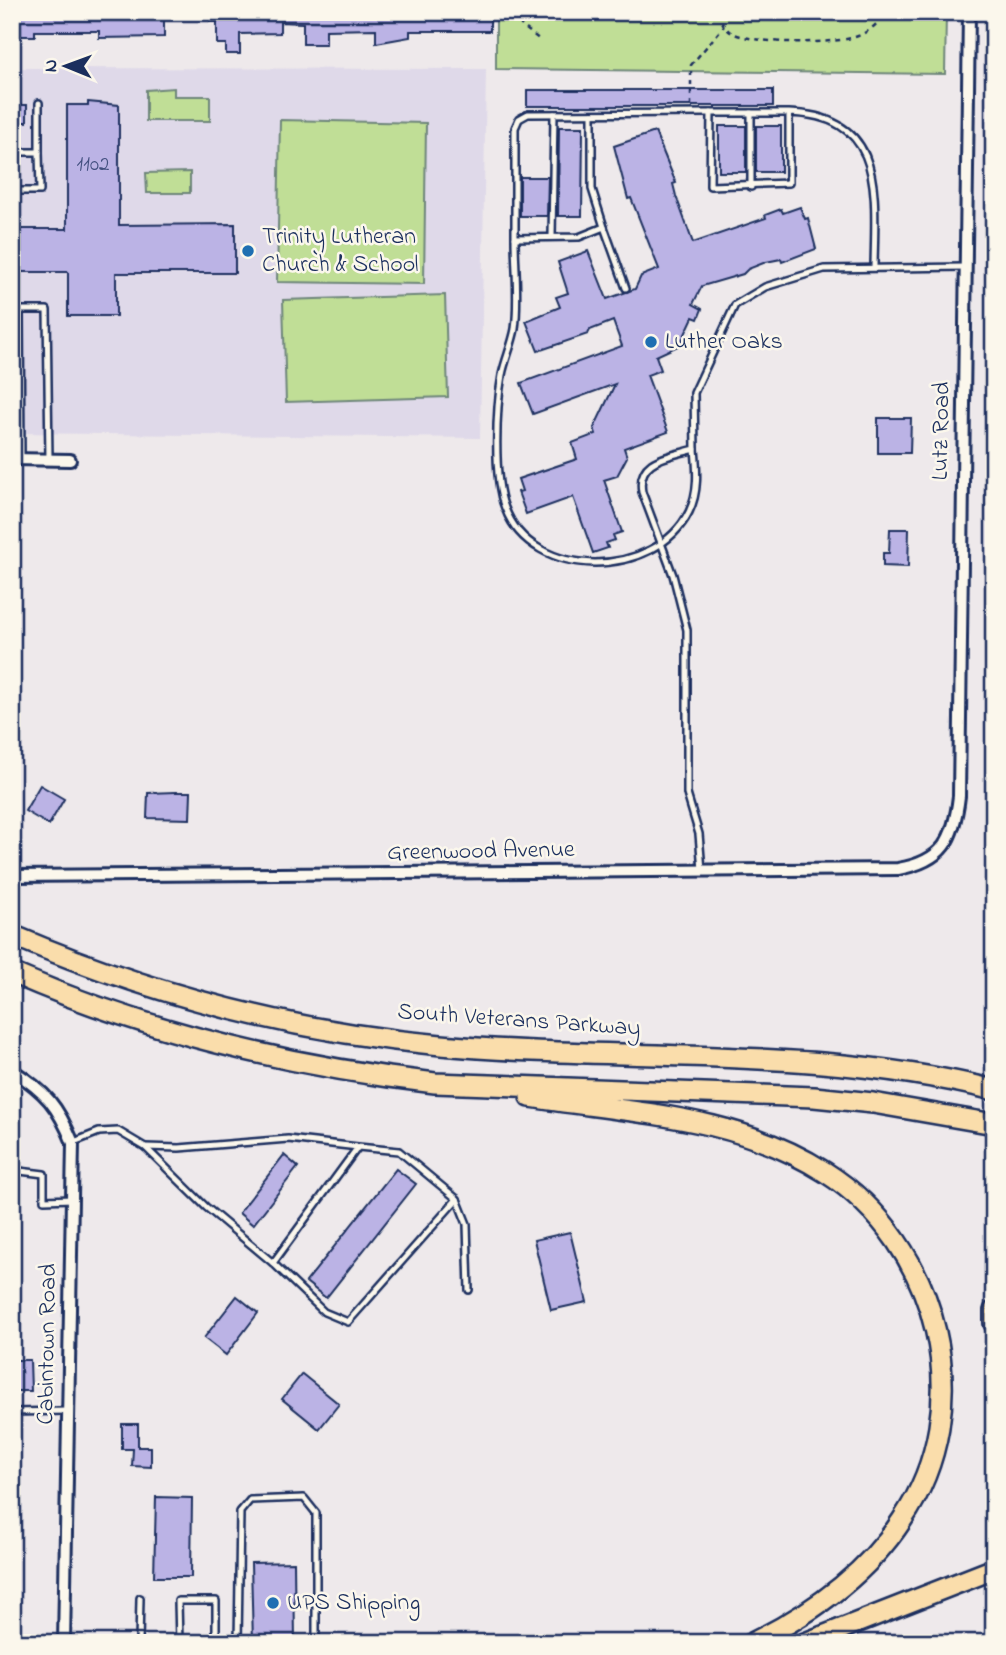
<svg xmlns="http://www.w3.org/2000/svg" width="1006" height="1655" viewBox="0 0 1006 1655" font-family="'Indie Flower',sans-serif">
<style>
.built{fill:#dfd9e9}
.green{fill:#c0de96;stroke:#6e867a;stroke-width:2}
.water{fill:#98dbfa;stroke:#6696bc;stroke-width:2}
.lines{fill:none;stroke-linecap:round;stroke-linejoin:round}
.stream{stroke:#6696bc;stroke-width:4.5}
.building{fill:#bbb3e5;stroke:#1b2f5e;stroke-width:2}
.service-casing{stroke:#1b2f5e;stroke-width:10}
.minor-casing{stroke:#1b2f5e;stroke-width:16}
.motorway-casing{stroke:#1b2f5e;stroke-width:24}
.path{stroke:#1b2f5e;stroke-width:2.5;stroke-dasharray:5 5;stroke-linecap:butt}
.service{stroke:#fbf7ec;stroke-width:5}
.minor{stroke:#fbf7ec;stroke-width:10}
.motorway{stroke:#faddab;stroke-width:19}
.poi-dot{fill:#1f6fb2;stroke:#fbf7ec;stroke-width:2.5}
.labels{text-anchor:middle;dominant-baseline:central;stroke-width:5;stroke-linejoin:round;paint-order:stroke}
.number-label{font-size:21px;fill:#435080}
.poi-label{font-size:24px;fill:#1b2f5e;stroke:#fbf7ec;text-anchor:start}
.street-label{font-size:24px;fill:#1b2f5e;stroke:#fbf7ec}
</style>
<rect width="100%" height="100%" fill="#eee9eb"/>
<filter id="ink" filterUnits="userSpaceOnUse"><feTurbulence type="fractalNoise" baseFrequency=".0143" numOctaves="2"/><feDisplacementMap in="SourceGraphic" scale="14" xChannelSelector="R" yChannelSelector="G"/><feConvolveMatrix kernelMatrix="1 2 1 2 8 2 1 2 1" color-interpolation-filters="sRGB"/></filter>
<g filter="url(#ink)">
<polygon class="built" points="12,68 486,69 480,438 12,433"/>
<g class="green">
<polygon points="496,12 946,12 945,74 496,69"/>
<polygon points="174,88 174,96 210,96 210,121 146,121 146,90"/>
<polygon points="280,120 426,123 424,284 277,282"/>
<polygon points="190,172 190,193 147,193 146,173"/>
<polygon points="445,295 448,397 286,402 283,300"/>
</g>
<polygon class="water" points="747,12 856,12 845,19 753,16"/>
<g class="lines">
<polyline class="stream" points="926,1641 927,1643"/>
</g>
<g class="building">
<polygon points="20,12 152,12 152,15 164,15 164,37 99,38 99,31 35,31 35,36 20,36"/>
<polygon points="210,12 490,12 490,31 410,31 410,37 376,43 376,29 326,30 326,44 303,44 303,23 280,22 280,33 240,34 240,54 226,54 226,44 217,44 217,22 210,22"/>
<rect x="527" y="90" width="246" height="16"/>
<polygon points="88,102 119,105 119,225 235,224 235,273 116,273 116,316 68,316 68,272 12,272 12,229 67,229 67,105 88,105"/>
<rect x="12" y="105" width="15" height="17"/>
<rect x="719" y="126" width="27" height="46"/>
<rect x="756" y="126" width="25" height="46"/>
<polygon points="559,127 583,127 582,216 558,216"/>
<polygon points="655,132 676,183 673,184 676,196 693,243 766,218 765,215 781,209 783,213 800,207 805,219 808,218 816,249 782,262 781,259 766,262 748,269 743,274 702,286 693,304 702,309 698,319 693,317 680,345 656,356 661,370 647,375 668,432 624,448 627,457 617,476 604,480 622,532 613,535 615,540 606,543 608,548 593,553 573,497 526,514 518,492 522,491 518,479 577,459 572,443 596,434 594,428 615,384 533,414 521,383 622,346 613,321 590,330 588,334 538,351 526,321 560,307 556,297 568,293 558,262 588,251 607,299 635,289 641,276 659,269 631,198 628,199 614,146"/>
<polygon points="520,177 548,177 547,216 520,216"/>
<polygon points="878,418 911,418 910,453 878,453"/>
<polygon points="890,529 909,529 908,567 883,566 883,553 889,553"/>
<polygon points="40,785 64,799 49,825 25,811"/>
<polygon points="176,792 191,792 190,819 147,818 148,793"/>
<polygon points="284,1155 298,1167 253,1225 239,1213"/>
<polygon points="396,1169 416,1184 326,1298 306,1282"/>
<polygon points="570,1232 587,1302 551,1310 534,1240"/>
<polygon points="237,1296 258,1313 226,1355 204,1338"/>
<polygon points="12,1360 30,1360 31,1391 12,1391"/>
<polygon points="302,1374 339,1404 319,1429 282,1399"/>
<polygon points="122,1424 138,1424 138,1447 151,1447 151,1467 132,1466 133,1449 122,1449"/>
<polygon points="156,1497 192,1498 191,1577 154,1577"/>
<polygon points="294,1562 295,1643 253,1643 251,1563"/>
</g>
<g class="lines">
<g class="service-casing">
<g id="service">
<polyline points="39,103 39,152"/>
<path d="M789,113H711L710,186L789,183V113C886,116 875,193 874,267"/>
<polyline points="592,114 592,189 604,227"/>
<polyline points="12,152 39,152 40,191 12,191"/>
<polyline points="751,187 751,113"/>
<polyline points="552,237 554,114"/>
<path d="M515,238C515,267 519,300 515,329C512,345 505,360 502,375C496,408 493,478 505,508C532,582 656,579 689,512C699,492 697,470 695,449"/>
<polyline points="626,288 604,227 579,237 515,238 515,128 519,119 528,114 711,113"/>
<polyline points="12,310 47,310 49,459"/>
<polyline points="20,310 21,459"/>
<path d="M702,870L699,834L687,794V630L673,575L642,492C636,458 669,457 695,449L694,393L735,305L765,287L824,269L965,267"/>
<polyline points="74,1142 99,1132 118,1131 145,1147 206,1207 273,1263 324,1312 348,1322 457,1199"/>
<polyline points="145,1147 179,1148 288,1139 358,1147 273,1263"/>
<polyline points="358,1147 399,1151 457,1199 467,1224 469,1290"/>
<polyline points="12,1170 44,1174 44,1200 72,1199"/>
<polyline points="12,1412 68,1411"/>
<polyline points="139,1643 140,1598"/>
<polyline points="179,1643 178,1601 216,1601 216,1643"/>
<polyline points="238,1643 240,1512 250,1500 304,1498 316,1513 316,1643"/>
</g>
</g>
<g class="minor-casing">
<g id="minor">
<polyline points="12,459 70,460"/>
<path d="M12,876L898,869C943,861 954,840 959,796L969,12"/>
<path d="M12,1070C46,1092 58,1106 73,1143L64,1643"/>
</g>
</g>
<g class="motorway-casing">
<g id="motorway">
<path d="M12,935C148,993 293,1032 441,1045C626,1062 812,1045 994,1090"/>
<path d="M12,973C147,1032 290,1066 435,1083L814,1097L873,1103L994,1124"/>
<path d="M530,1097C631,1113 736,1115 825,1172C939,1244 980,1406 902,1520C866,1575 811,1614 752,1643"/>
<polyline points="994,1311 994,1323"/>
<polyline points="805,1643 994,1569"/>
</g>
</g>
<g class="path">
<polyline points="517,12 521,25 540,40"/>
<path d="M718,12C720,18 723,26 729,31C748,45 836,45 858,36C870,31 879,23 886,12"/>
<polyline points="691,106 691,65 724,26"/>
</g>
<use href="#service" class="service"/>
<use href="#minor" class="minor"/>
<use href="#motorway" class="motorway"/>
</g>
</g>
<g class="poi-dot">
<circle cx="248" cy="251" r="7"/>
<circle cx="651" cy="342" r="7"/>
<circle cx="273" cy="1603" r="7"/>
</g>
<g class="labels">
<g class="number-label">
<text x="93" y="165">1102</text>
</g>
<g class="poi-label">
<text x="262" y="237">Trinity Lutheran<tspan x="262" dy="28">Church &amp; School</tspan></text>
<text x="665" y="342">Luther Oaks</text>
<text x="287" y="1603">UPS Shipping</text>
</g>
<g class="street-label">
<text transform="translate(942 431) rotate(-89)">Lutz Road</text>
<text transform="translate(481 852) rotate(-1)">Greenwood Avenue</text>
<text transform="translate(519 1021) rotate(4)">South Veterans Parkway</text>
<text transform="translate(48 1344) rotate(-89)">Cabintown Road</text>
</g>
</g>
<rect width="1006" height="1655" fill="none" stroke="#fbf7ec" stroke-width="42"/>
<rect x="21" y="21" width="964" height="1613" fill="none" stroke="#1b2f5e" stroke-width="2.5" filter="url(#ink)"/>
<g transform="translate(66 66) rotate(271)" stroke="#fbf7ec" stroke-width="5" paint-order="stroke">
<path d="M0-5L12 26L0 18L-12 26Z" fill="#1b2f5e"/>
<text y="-10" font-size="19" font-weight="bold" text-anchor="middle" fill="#1b2f5e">N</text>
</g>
</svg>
